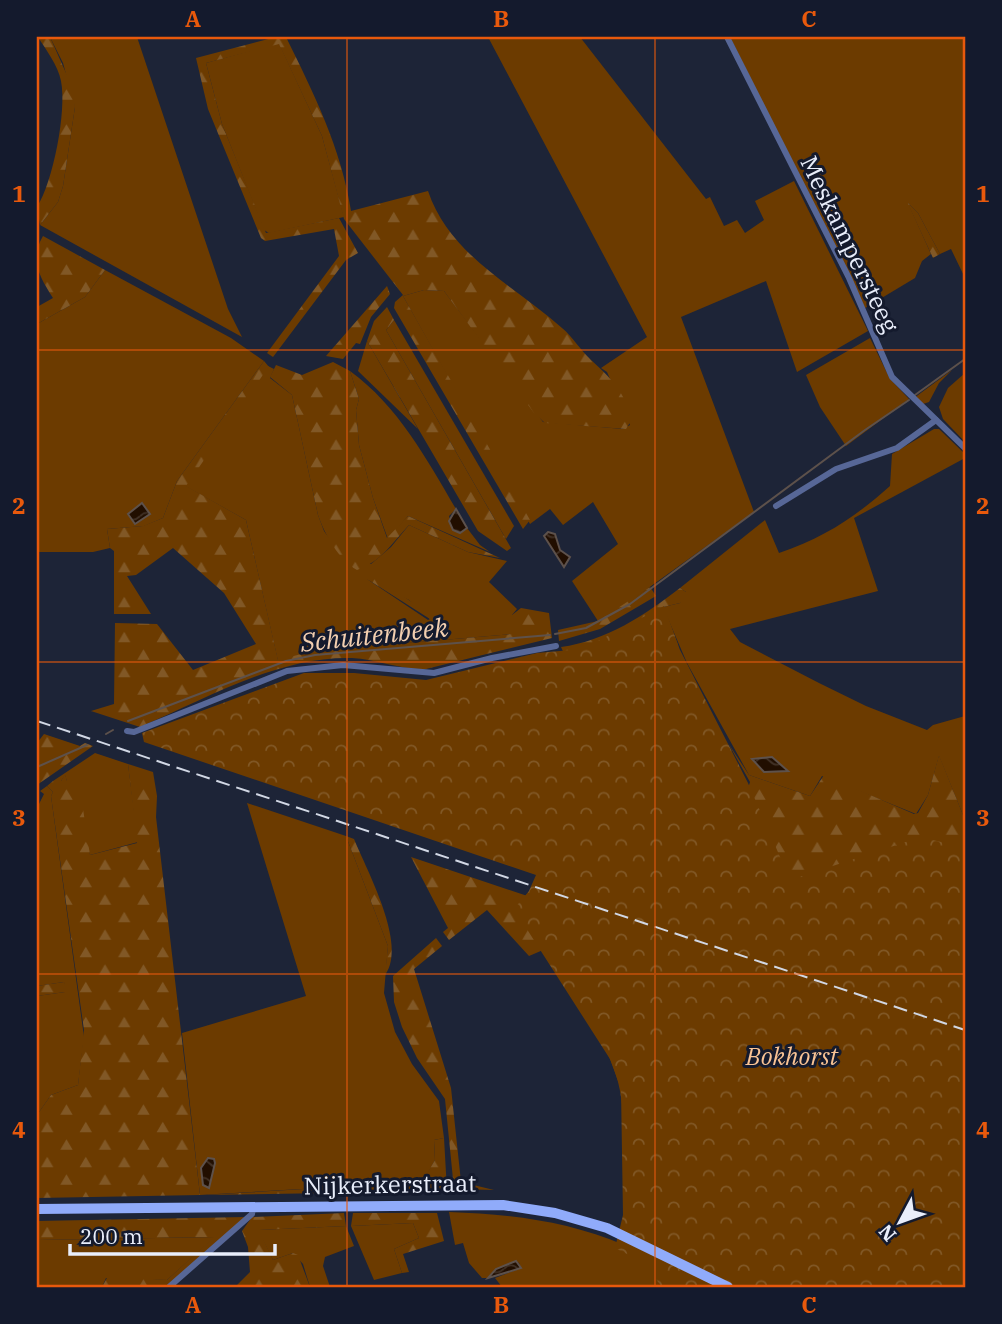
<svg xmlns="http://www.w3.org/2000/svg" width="1002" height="1324" viewBox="0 0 1002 1324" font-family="'IBM Plex Serif',serif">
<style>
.green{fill:#6c3b00;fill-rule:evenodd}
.forest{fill:url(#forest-firs)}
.park{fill:url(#park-crowns)}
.water{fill:url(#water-waves);stroke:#5d514b;stroke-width:2}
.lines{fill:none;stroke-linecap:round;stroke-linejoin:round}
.stream{stroke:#5d514b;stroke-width:2}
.minor{stroke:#576797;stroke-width:6}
.primary{stroke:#90abfa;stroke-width:10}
.rail{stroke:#d1d7e4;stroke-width:2;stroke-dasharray:14 7;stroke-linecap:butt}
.grid{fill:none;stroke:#e8590c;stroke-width:2;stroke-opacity:0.55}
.labels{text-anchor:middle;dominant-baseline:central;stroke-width:6;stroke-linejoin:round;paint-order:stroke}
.street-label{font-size:24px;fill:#e9eefb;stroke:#141a2d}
.park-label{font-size:24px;font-style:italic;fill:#fac495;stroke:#141a2d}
.water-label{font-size:26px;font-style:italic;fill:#f3cfb0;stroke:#141a2d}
.neatline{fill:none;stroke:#e8590c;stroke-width:2.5}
.grid-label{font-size:23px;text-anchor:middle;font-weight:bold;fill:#e8590c}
</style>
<defs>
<pattern id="forest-firs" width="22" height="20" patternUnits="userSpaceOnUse" patternTransform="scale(1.75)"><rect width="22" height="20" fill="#6c3b00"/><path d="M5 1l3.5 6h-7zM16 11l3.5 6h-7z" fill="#815826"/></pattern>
<pattern id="park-crowns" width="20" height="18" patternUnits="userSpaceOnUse" patternTransform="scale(1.75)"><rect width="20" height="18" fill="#6c3b00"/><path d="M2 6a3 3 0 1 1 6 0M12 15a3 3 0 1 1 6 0" fill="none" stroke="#815826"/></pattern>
<pattern id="water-waves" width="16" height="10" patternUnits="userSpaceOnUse" patternTransform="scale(1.75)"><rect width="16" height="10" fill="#210e00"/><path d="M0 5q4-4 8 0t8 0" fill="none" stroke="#413126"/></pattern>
</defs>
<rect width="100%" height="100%" fill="#1d2437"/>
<g class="green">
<polygon points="50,37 137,37 228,309 242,337 40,225 58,202 63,186 75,107 63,63"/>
<polygon points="488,37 580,37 706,199 710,197 724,226 737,220 745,233 764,220 755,201 794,181 868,331 797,372 766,281 681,317 754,512 622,607 598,621 572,581 618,544 593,502 563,525 550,509 530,524 403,296 424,290 444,291 543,422 623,429 630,425 607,372 601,368 647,337"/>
<polygon points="730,37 965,37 965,278 951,249 940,254 918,213 908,203 931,254 922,261 915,278 865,308"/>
<polygon points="279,43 322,136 344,217 269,233 264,230 222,124 206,63"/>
<polygon points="105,270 231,338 264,361 177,481 163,518 144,526 107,529 110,548 93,552 37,552 37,324 85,297"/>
<polygon points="394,320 514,526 506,539 386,330"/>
<polygon points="870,338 890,379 909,399 846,446 820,407 806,375"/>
<polygon points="367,341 418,429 358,371"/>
<path d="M268,366L274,369L270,378L292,395L318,515L324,531L346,561L371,564L391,547L409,525L468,552L507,561L489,582L517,609L512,615L513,634L313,651L278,661L246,520L185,486ZM367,579L409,600L430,619L428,620Z"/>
<polygon points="952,370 939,383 929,402 923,404 914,398"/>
<path d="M350,371C398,406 426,458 456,509L449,516L453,530L460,533L467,528L480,545L490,552L408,516L388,539L373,498L359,445L356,410L359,399Z"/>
<polygon points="965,373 965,442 943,419 939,407 948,388"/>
<path d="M934,429H939L965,454V458L854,518L878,591L730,629L740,642L819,683L866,706L927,730L933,725L965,716V820L939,756L928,795L916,814L822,776L810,796L749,775L687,663L663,607L680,603L686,592L680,588L765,520L779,553C825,537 854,518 890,486L892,454Z"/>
<polygon points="95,753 128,764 138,842 90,855 65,775 61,781 53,781"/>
<polygon points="47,786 53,792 51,796 84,1037 78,1085 51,1095 37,1115 37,996 65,992 64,982 37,986 37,808 44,794 40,791"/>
<polygon points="247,803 346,836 388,946 384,993 395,1032 412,1064 439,1101 444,1138 434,1140 435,1160 423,1182 200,1195 182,1033 306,996"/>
<path d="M449,1212C509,1214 568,1221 624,1245C652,1258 679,1273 707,1287H502L495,1278L521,1268L519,1263L516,1261L497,1269L488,1278H482L469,1263L463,1243L455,1245Z"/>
<polygon points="413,1223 419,1238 394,1249 402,1273 374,1280 351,1226"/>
<polygon points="346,1226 354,1246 325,1257 323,1266 330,1287 310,1287 303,1264 293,1253 273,1260 258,1230"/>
<polygon points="215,1237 167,1280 106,1278 102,1287 37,1287 37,1240"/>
</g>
<g class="forest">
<path d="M38,37H50L74,91L75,107L63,186L58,202L40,225L37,207C53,182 67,111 61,81C58,65 46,50 38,37Z"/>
<path d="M276,37H286C314,94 341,148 351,211L428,191C450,256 514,285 562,328C573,337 580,350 591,360C610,377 627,394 631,421L626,429L545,423L534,413L444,291L424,290L403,296L530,520L523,529L394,308L395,302L403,295L344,219L322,136L279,44L206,63L222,124L266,233L339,218L358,253L346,260L273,357L267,353L339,256L334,229L265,241L261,238L208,109L196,58Z"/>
<polygon points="907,202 918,213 940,254 933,258"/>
<path d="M43,236L105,270L85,297L37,324V307L53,298C40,277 29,260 43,236Z"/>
<polygon points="387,286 390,294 371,317 360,344 356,343 343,359 326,356"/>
<polygon points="387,307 394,320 386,330 511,548 507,551 478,531 367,341 374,321"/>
<path d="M264,361L269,367L267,369L186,486L246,520L278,660L313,651L512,634V615L521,608L549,613L552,638L426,669C400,670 377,659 352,658C278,656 206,699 140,727L91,711L114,704L115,623L157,624L193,670L256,644L224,593L173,548L136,575L127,576L151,614H114V551L110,548L107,529L143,526L163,518L177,481Z"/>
<path d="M333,362L350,371L359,399L356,410L359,445L373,498L387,538L408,516L500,558L468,552L409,525C393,542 381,562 357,570C339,560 325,535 318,515L292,395L270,377L276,365L302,375Z"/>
<polygon points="371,575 430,614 430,619 367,579"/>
<polygon points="650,587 656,596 600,629 559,641 558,630 598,621"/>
<path d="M680,588L686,592L701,589L680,603L663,607L678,645L658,656L568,662L561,647C606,641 645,615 680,588Z"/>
<polygon points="44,734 80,746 85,743 93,746 37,785 37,743"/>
<polygon points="728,743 749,775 810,796 824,775 914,814 918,813 928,795 939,755 965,820 964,849 781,891 744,801 750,782"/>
<polygon points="128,764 153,772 157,796 156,817 200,1195 37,1198 37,1115 51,1095 78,1085 84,1030 51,796 53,792 47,786 53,781 61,781 65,774 67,781 78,776 90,855 137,843"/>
<path d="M346,836L354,839C367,871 408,945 385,975L388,946Z"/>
<path d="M411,857L647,936L626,1220C624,1181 628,1110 616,1075C602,1030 565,990 543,950L529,956L487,910L449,940L443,932L448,928Z"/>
<polygon points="436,938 442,946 414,969 451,1088 461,1182 494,1190 454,1189 445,1099 417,1058 402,1027 394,1002 393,976"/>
<polygon points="64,982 67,990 65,992 37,996 37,986"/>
<polygon points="444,1138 447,1191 205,1195 422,1182 435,1160 434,1140"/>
<polygon points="344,1213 346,1226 259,1230 273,1260 293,1253 298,1255 310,1287 235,1287 250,1272 248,1247 242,1231 252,1217"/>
<polygon points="353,1213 437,1213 444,1241 403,1254 409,1272 402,1273 394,1249 419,1238 413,1223 351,1226"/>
<polygon points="246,1217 169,1287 102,1287 108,1276 167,1280 214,1237 37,1240 37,1221"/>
</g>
<polygon class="park" points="664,606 680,650 748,783 790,880 921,837 965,848 965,1287 661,1287 647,1264 615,1248 623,1215 621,1089 610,1059 514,909 529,891 536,875 144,742 142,733 304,673 354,673 426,680 537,653 583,649"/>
<g class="water">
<polygon points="142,503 150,514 135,524 128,514"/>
<polygon points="456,509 467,528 460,533 453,530 449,521"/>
<polygon points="548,532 555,534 560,550 570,557 564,567 544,536"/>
<polygon points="772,757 788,771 764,772 752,759"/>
<polygon points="208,1158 214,1159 215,1163 209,1188 203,1185 201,1168"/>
<polygon points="516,1261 521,1268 488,1278 496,1269"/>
</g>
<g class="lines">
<g class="stream">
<polyline points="915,395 965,359"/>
<polyline points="555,634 586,628 630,604 865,430 909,400"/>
<polyline points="128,721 286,661 315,655 550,635"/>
<polyline points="106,734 113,730"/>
<polyline points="37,767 87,745"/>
</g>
<g class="minor">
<polyline points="727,37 849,278 892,377 965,448"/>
<polyline points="776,506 836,469 897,448 936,420"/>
<polyline points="127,731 134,732 287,671 343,665 434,673 492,658 556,646"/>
<polyline points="169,1287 252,1214 253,1207"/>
</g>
<polyline class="primary" points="37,1209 503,1205 555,1213 607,1228 728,1287"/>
<polyline class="rail" points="37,721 965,1030"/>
</g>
<path class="grid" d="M347,37V1287M655,37V1287M37,350H965M37,662H965M37,974H965"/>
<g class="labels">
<g class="street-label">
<text transform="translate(850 244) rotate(64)">Meskampersteeg</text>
<text transform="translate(390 1184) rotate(-1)">Nijkerkerstraat</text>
</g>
<g class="park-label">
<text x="792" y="1056">Bokhorst</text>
</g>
<g class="water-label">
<text transform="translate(374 634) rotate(-6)">Schuitenbeek</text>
</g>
</g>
<rect width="1002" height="1324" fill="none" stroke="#141a2d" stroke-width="77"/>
<g transform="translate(900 1222) rotate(229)" stroke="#141a2d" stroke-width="5" paint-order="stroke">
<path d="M0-5L12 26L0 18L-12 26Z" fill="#e9eefb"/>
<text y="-10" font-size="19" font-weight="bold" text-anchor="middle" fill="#e9eefb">N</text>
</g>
<path d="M70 1244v10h205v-10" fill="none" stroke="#e9eefb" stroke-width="3.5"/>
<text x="80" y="1244" font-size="21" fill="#e9eefb" stroke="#141a2d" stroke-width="5" paint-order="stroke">200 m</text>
<rect x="38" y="38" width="926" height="1248" class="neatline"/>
<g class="grid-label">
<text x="193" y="27">A</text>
<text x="501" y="27">B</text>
<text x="809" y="27">C</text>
<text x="19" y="202">1</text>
<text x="983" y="202">1</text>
<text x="19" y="514">2</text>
<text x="983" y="514">2</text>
<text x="19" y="826">3</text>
<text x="983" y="826">3</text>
<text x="19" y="1138">4</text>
<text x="983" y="1138">4</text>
<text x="193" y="1313">A</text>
<text x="501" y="1313">B</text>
<text x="809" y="1313">C</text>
</g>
</svg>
